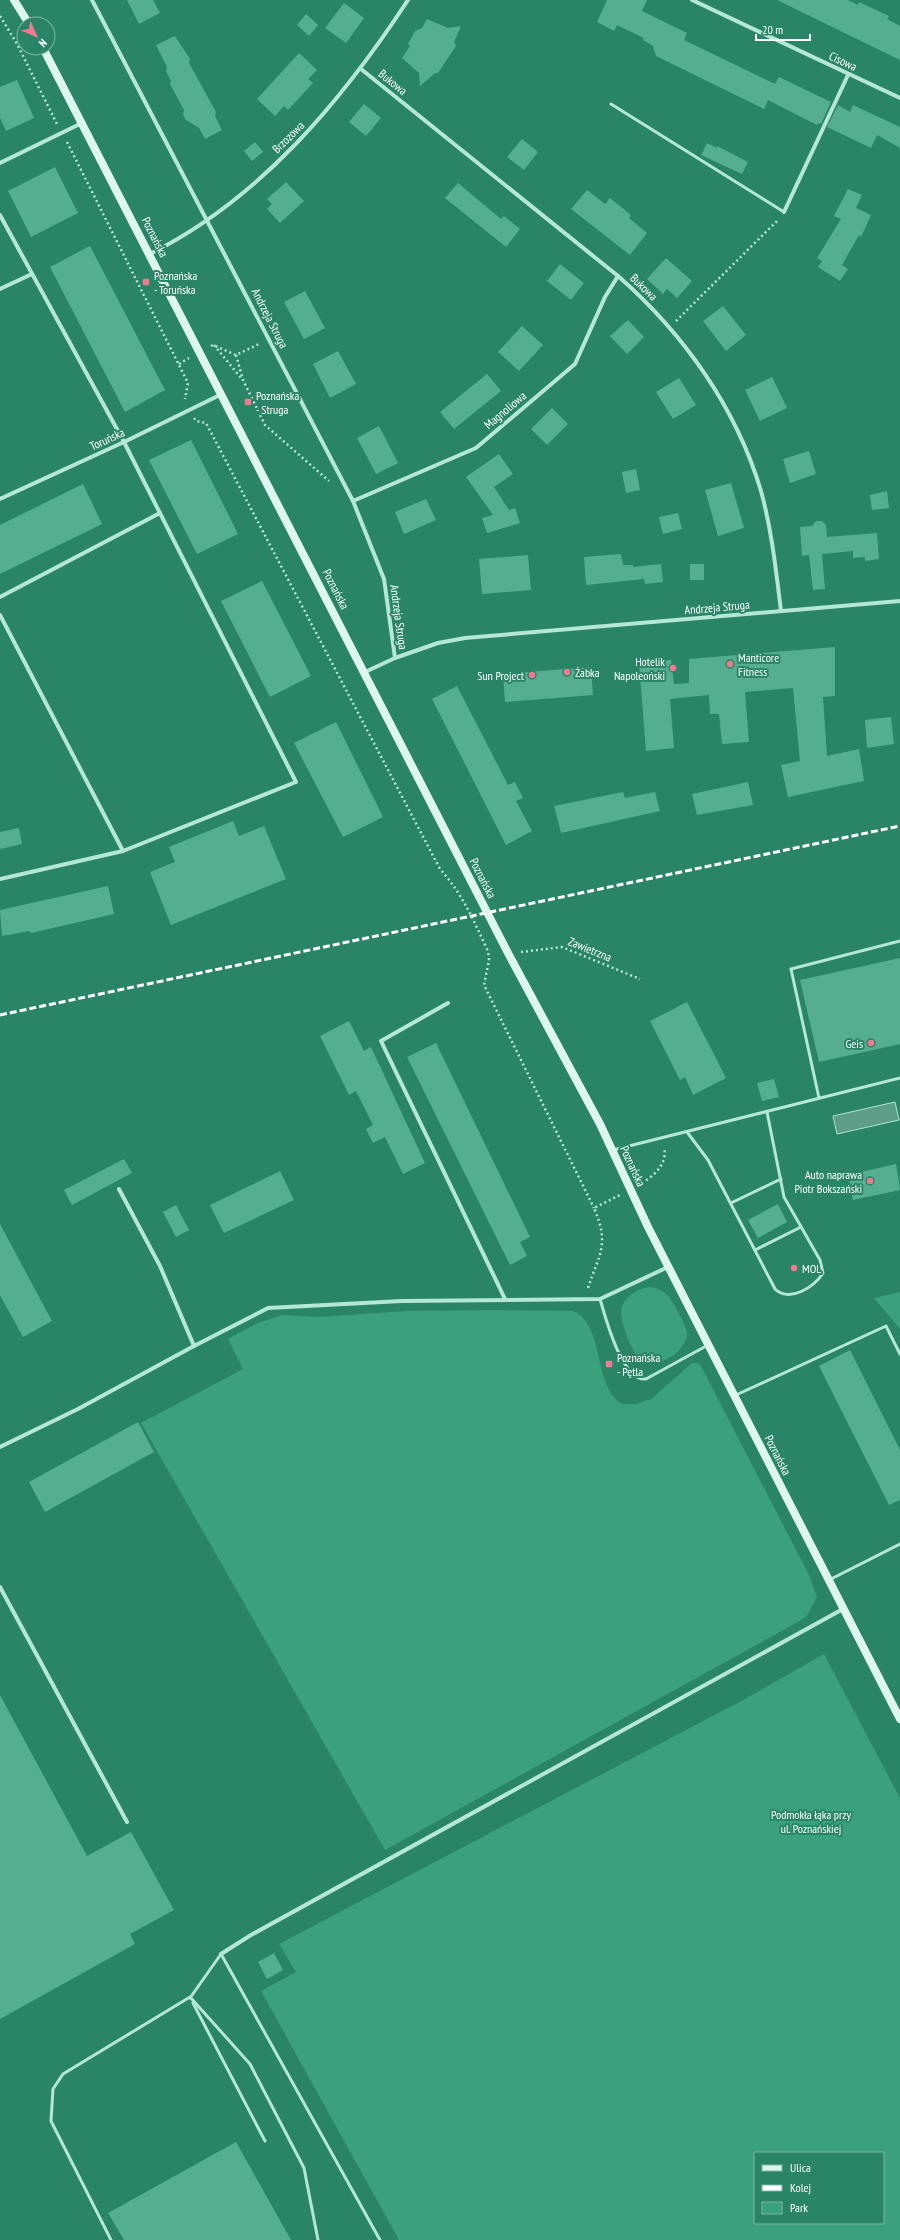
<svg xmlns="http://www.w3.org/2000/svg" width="900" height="2240" viewBox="0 0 900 2240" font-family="'PT Sans Narrow',sans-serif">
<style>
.green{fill:#3ba07d;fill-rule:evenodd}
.water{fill:#5e9d88;stroke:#a8e7d1}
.building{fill:#56ae90}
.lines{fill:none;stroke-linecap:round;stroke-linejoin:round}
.path{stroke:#b4e7d5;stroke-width:2.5;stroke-dasharray:2 3;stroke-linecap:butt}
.service{stroke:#b4e7d5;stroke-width:3}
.minor{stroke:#b4e7d5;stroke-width:4}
.secondary{stroke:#ddf7ee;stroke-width:8}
.rail{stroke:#fff;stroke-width:3;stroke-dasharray:7 3;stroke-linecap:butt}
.poi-dot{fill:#ee7b90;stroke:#298566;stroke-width:1.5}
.labels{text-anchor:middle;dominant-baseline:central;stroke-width:4;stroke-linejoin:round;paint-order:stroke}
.street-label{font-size:12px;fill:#fff;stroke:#298566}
.poi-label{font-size:12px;fill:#fff;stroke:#298566;text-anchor:start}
.park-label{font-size:12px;fill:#fdfffe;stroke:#298566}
</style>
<rect width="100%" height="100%" fill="#298566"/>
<g class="green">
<path d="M650,1287C656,1288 662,1290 667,1295C672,1299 686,1325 687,1332C688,1340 680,1351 674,1355C666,1360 654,1366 645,1363C634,1360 621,1324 621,1313C621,1298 638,1288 650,1287Z"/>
<polygon points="900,1292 900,1329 874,1298"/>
<path d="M495,1310L573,1311C605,1324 593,1387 622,1404H636L651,1399L691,1364L695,1363L700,1364L809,1575L817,1597L806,1617L796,1623L385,1850L141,1423L243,1369L228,1339L258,1323L282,1315L319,1317L407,1311Z"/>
<path d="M824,1654L900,1798V2240H399L261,1991L296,1972L279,1944L745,1699ZM755,2153H883V2223H755Z"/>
</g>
<polygon class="water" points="895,1102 899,1120 837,1134 833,1116"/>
<g class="building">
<polygon points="127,0 153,0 160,13 139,24"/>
<polygon points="607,0 647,0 642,11 687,33 684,40 775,84 779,77 831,102 821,124 818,123 817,125 768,100 764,109 656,56 653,46 643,40 644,38 617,25 614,31 597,22"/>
<polygon points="777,0 848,0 858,5 859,2 889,16 887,19 900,26 900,60"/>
<polygon points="344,3 364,18 346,43 325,28"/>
<polygon points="306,14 318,25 309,36 297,25"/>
<polygon points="427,19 448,28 461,26 454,42 456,46 438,73 435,73 420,86 419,73 402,58 410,46 408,44 415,31 422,28"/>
<polygon points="175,36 190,59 189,63 216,112 215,116 222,130 205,139 199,128 186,120 183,115 184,110 170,84 171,81 166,71 167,67 156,45"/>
<polygon points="299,53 317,70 308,79 313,83 288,110 284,106 275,116 257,99"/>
<polygon points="17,80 34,118 6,131 0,118 0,87"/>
<polygon points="364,104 381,118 366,136 349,122"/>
<polygon points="838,105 850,112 853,105 900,127 900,148 877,135 871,148 827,127"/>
<polygon points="522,139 538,152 524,170 507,157"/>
<polygon points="255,142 263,152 252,161 244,151"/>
<polygon points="707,143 717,148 717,146 748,162 742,174 701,155"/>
<polygon points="55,167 78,213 31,237 8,191"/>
<polygon points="286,182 304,201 280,223 267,209 272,204 267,199"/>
<polygon points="458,183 501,219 504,216 520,229 506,247 445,198"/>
<polygon points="848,189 862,195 856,208 871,215 861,237 859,235 842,265 848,269 840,281 818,267 822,261 817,258 841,219 834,216"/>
<polygon points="587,190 605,204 610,198 631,215 629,218 647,233 630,255 571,209"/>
<polygon points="90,246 165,390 125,412 50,267"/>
<polygon points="666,258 692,281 677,298 667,289 663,294 647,279"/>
<polygon points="560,264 584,283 571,300 547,281"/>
<polygon points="305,291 325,328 304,339 284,302"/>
<polygon points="723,306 746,335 726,351 703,321"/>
<polygon points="628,320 644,337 627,354 610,336"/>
<polygon points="522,326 543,345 519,371 498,352"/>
<polygon points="338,351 356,384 330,398 313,364"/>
<polygon points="487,374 501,391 454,429 440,412"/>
<polygon points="772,377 787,408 760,421 745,390"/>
<polygon points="679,378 696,405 673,419 656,392"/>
<polygon points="552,408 568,424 547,445 531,429"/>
<polygon points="379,426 398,463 376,474 357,438"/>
<polygon points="191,440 238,534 197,554 149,460"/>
<polygon points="809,451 816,474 790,483 783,459"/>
<polygon points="499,454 513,474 494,487 509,510 515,508 520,523 487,533 482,518 493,515 466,477"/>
<polygon points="636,469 640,490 626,493 622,472"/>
<polygon points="731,483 744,528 718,536 705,490"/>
<polygon points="83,484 102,524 0,574 0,525"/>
<polygon points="887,491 889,508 872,510 870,495"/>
<polygon points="426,499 436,520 404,534 395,512"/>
<polygon points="678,513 682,529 663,534 659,517"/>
<polygon points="816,521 822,521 826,525 827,537 877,533 879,559 865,561 865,557 853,558 853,551 822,554 825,589 813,590 809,555 802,556 800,527 812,526"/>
<polygon points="621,554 623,565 633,565 633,567 661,564 663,582 645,584 644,579 586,585 584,557"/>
<polygon points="528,555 531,590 482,594 479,559"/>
<rect x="690" y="564" width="14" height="16"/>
<polygon points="262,581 311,676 270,697 221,601"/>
<polygon points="835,647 835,696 823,697 827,756 859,749 864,781 788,797 781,765 800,761 793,688 745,692 749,742 722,744 719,714 710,714 709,695 670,699 674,748 646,751 639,663 671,660 674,684 689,683 689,659"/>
<polygon points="591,667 593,695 505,702 503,674"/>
<polygon points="457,686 508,785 515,782 523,798 516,801 532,831 506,845 432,699"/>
<polygon points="891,717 894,744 867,748 865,720"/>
<polygon points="336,722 383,817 343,837 294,743"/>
<polygon points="748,782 753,805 697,815 692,794"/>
<polygon points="623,792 625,798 655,792 660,811 561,833 554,806"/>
<polygon points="233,821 239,836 264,826 286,879 171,925 150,872 175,862 169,847"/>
<polygon points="19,828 22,844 0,849 0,832"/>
<polygon points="108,886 114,914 31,933 30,931 2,936 0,910"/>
<polygon points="900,958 900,1044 819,1062 800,980"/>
<polygon points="687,1002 726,1078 693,1095 685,1077 680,1080 650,1021"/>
<polygon points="349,1021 364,1051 371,1047 425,1163 403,1174 385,1137 373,1143 366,1129 373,1125 356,1091 349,1095 320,1036"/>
<polygon points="436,1043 530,1237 520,1242 527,1256 510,1265 407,1057"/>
<polygon points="774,1079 779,1097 762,1101 757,1083"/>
<polygon points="124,1159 132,1173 72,1205 64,1190"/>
<polygon points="896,1164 900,1190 853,1200 848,1175"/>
<polygon points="280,1171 294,1200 224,1233 210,1205"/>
<polygon points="778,1204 787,1222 758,1238 748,1220"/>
<polygon points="176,1205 189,1230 176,1237 163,1212"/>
<polygon points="0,1224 52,1321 23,1337 0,1295"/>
<polygon points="850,1350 900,1450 900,1500 889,1505 819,1366"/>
<polygon points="138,1422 154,1452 45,1512 29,1482"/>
<polygon points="0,1695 87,1856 131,1832 174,1910 130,1934 135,1944 0,2019"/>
<polygon points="274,1953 283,1970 267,1979 258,1962"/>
<polygon points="236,2142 291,2240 124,2240 108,2213"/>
</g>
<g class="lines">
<g class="path">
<polyline points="0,16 16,42 57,124"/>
<polyline points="67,142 188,383 185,399"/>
<polyline points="676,321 778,220"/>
<polyline points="214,345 241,378"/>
<polyline points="211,346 213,345 236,355 259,344"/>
<polyline points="236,355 243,380 265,425 329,481"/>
<polyline points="179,364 189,358"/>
<path d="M194,418L196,421L206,423L440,869C464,896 473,920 488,951L489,960L484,985L594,1208"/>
<polyline points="521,952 562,947 640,979"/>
<path d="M642,1183C654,1176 668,1163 664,1148"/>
<path d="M588,1288C599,1254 610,1245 594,1208L620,1195"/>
</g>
<g class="service">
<polyline points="611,104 784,212"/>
<polyline points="819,1098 791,969 900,941"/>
<path d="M687,1132L708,1160L775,1289C790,1303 814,1287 823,1273L820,1260L784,1197L767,1112"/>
<polyline points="613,1150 900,1078"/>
<polyline points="731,1203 781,1179"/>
<polyline points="755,1250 801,1227"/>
<path d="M600,1299C605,1316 622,1382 646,1379L708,1345"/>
<polyline points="736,1395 886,1326 900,1354"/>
<polyline points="829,1580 900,1544"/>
<polyline points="190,1998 221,1954 380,2240"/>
<polyline points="193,2003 265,2141"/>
<polyline points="111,2240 51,2121 53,2089 63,2074 190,1997 250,2064 304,2168 318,2240"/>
</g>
<g class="minor">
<polyline points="92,0 353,501 384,579 395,658 365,672"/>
<polyline points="692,0 900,98"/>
<path d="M361,69L618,276C683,333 736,407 761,491C772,531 776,571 781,611"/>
<polyline points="0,163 82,123"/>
<polyline points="784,212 848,75"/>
<polyline points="0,215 124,442 296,782 123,851 0,879"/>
<path d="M150,254C260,199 342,101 408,0"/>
<polyline points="0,289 32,274"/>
<polyline points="0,499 124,442 222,394"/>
<polyline points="353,501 476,448 575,364 605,297 618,276"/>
<polyline points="0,597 160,513"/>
<polyline points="0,615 123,851"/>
<polyline points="395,658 438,643 465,638 900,601"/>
<polyline points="448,1003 381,1041 505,1299"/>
<polyline points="119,1189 160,1266 194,1346"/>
<polyline points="0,1447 78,1409 194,1346 268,1308 402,1301 600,1299 668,1267"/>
<polyline points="0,1587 127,1822"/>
<polyline points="221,1954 251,1935 843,1609"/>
</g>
<g class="secondary">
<polyline points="14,0 29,24"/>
<polyline points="43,48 508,953 600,1124 648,1227 900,1719"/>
</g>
<polyline class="rail" points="0,1015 900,826"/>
</g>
<g class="poi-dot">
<rect x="142" y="278" width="8" height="8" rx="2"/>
<rect x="244" y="398" width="8" height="8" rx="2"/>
<circle cx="730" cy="664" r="4"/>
<circle cx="673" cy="668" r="4"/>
<circle cx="567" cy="672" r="4"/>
<circle cx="532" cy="675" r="4"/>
<circle cx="871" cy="1043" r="4"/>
<circle cx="870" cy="1181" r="4"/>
<circle cx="794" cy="1268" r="4"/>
<rect x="605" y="1360" width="8" height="8" rx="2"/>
</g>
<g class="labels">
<g class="street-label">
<text transform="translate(843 61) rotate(25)">Cisowa</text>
<text transform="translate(393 82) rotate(39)">Bukowa</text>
<text transform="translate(288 137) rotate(-45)">Brzozowa</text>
<text transform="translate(155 237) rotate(63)">Poznańska</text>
<text transform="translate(644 287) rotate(44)">Bukowa</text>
<text transform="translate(270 318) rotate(63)">Andrzeja Struga</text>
<text transform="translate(505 410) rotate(-40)">Magnoliowa</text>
<text transform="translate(107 439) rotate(-25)">Toruńska</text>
<text transform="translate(336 589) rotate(63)">Poznańska</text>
<text transform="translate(717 607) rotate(-5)">Andrzeja Struga</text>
<text transform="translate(399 617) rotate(82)">Andrzeja Struga</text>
<text transform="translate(483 878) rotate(63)">Poznańska</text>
<text transform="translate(590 949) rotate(22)">Zawietrzna</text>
<text transform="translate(633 1166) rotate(65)">Poznańska</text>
<text transform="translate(778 1455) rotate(63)">Poznańska</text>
</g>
<g class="poi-label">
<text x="154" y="275">Poznańska<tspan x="154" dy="14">- Toruńska</tspan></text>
<text x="256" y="395">Poznańska<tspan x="256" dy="14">- Struga</tspan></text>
<text x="738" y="657">Manticore<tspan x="738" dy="14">Fitness</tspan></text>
<text x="665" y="661" text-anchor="end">Hotelik<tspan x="665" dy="14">Napoleoński</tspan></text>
<text x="575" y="672">Żabka</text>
<text x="524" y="675" text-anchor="end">Sun Project</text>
<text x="863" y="1043" text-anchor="end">Geis</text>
<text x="862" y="1174" text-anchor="end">Auto naprawa<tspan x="862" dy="14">Piotr Bokszański</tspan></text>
<text x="802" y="1268">MOL</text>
<text x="617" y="1357">Poznańska<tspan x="617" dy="14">- Pętla</tspan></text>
</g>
<g class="park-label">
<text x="811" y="1814">Podmokła łąka przy<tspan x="811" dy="14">ul. Poznańskiej</tspan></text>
</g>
</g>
<rect x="754" y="2152" width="130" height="72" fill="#298566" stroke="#7fb6a3"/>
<rect x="762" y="2165" width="20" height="6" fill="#ddf7ee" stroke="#7fb6a3"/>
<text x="790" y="2172" font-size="12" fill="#ffffff">Ulica</text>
<rect x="762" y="2185" width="20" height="6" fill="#ffffff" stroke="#7fb6a3"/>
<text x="790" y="2192" font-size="12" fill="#ffffff">Kolej</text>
<rect x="762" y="2202" width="20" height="12" fill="#3ba07d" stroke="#7fb6a3"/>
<text x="790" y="2212" font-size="12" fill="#ffffff">Park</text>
<g transform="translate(36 36) rotate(135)"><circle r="19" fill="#298566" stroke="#7fb6a3"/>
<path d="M0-3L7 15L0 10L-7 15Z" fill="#ee7b90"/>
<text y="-6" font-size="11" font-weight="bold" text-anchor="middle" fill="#ffffff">N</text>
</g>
<path d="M756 34v6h54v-6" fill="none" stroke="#ffffff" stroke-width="2"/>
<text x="762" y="34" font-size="12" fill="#ffffff" stroke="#298566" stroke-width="3" paint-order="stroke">20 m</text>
</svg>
